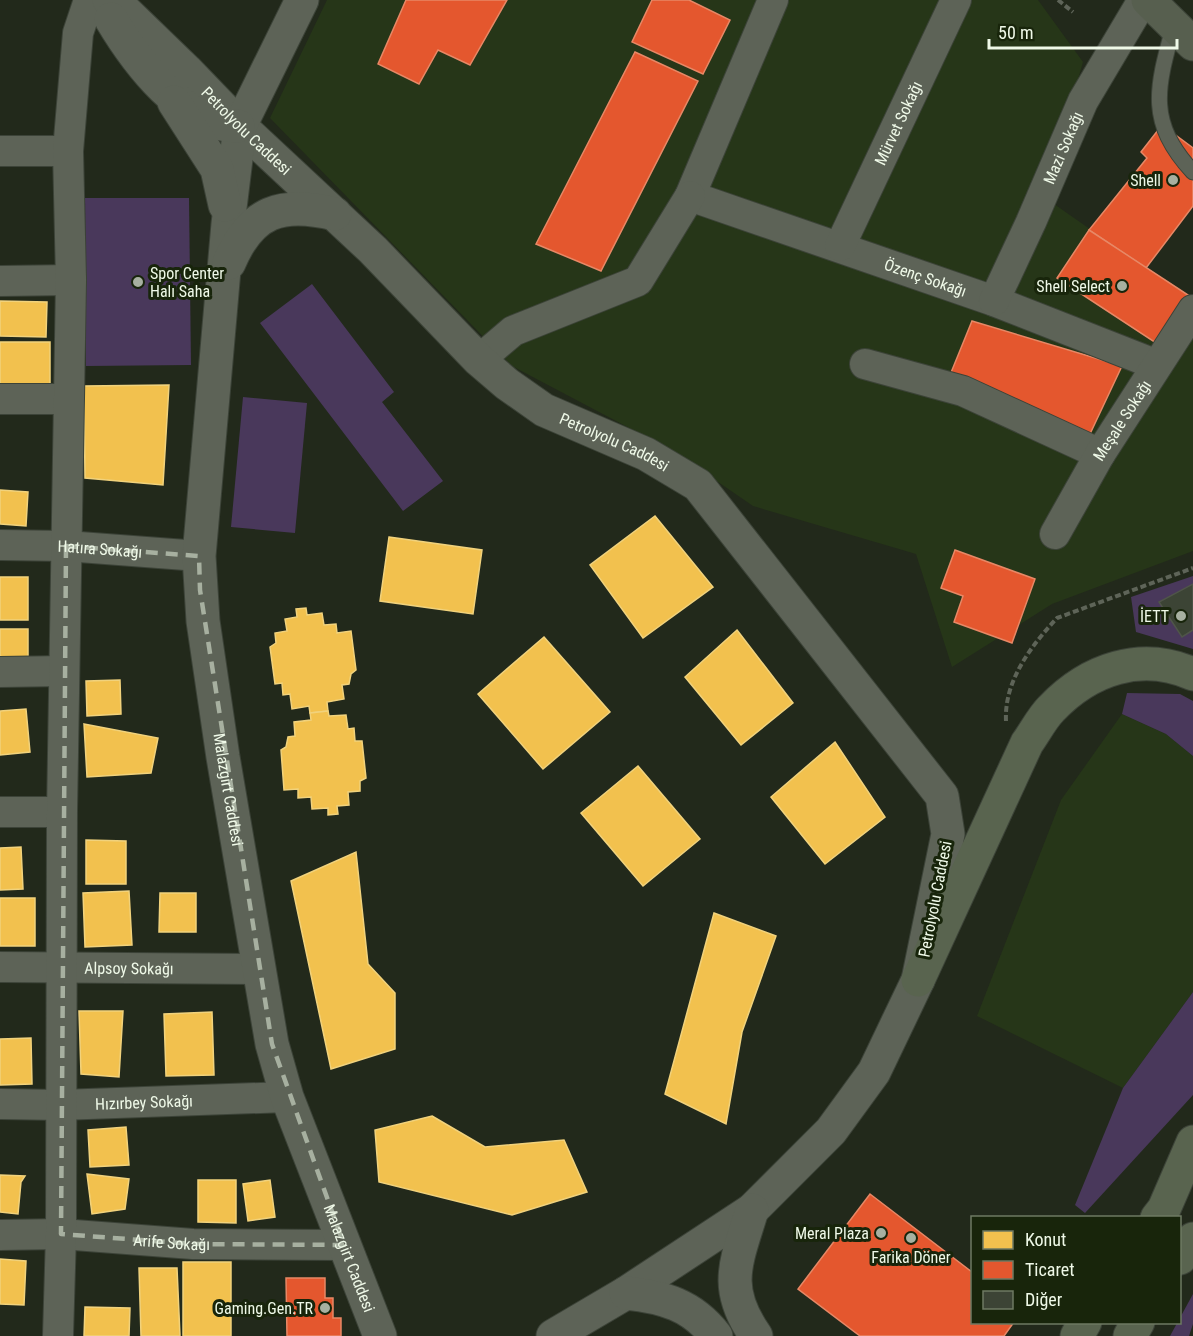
<svg xmlns="http://www.w3.org/2000/svg" width="1193" height="1336" viewBox="0 0 1193 1336" font-family="'Roboto Condensed',sans-serif">
<style>
.built{fill:#263618}
.green{fill:#49385b}
.homes{fill:#f2c14e;stroke:#f1d27c;stroke-width:1.5}
.shops{fill:#e4572e;stroke:#e78866;stroke-width:1.5}
.building{fill:#3c4435;stroke:#4f5549;stroke-width:1.5}
.lines{fill:none;stroke-linecap:round;stroke-linejoin:round}
.lane-casing{stroke:#3c4338;stroke-width:17}
.street-casing{stroke:#3c4338;stroke-width:32}
.secondary-casing{stroke:#3c4338;stroke-width:35}
.primary-casing{stroke:#3c4338;stroke-width:35}
.highway-casing{stroke:#3c4338;stroke-width:35}
.path{stroke:#5e6458;stroke-width:4;stroke-dasharray:6 3;stroke-linecap:butt}
.lane{stroke:#5d6357;stroke-width:15}
.street{stroke:#5d6357;stroke-width:30}
.secondary{stroke:#5d6357;stroke-width:33}
.primary{stroke:#575f4f;stroke-width:33}
.highway{stroke:#59644f;stroke-width:33}
.marked{fill:none;stroke:#a7b0a0;stroke-width:4.5;stroke-dasharray:12 8;stroke-linejoin:round}
.poi-dot{fill:#a7b0a0;stroke:#18250b;stroke-width:2}
.labels{text-anchor:middle;dominant-baseline:central;stroke-width:6;stroke-linejoin:round;paint-order:stroke}
.street-label{font-size:16px;fill:#eff9e8;stroke:#18250b}
.poi-label{font-size:16px;fill:#eff9e8;stroke:#18250b;text-anchor:end}
</style>
<rect width="100%" height="100%" fill="#22291b"/>
<g class="built">
<polygon points="327,0 1038,0 1083,62 1044,197 1193,301 1193,551 1052,604 952,667 916,554 753,506 673,451 512,366 270,118"/>
<polygon points="1122,714 1166,734 1193,756 1193,992 1123,1088 977,1016 1061,800"/>
</g>
<g class="green">
<polygon points="85,198 189,198 191,365 86,366"/>
<polygon points="312,284 394,392 382,402 443,481 403,511 260,323"/>
<polygon points="243,397 307,403 295,533 231,527"/>
<polygon points="1193,576 1193,649 1136,632 1131,597"/>
<polygon points="1127,693 1180,694 1193,701 1193,756 1166,734 1122,714"/>
<polygon points="1193,992 1193,1095 1085,1213 1075,1205 1123,1088"/>
<polygon points="1193,1294 1193,1324 1189,1336 1170,1336"/>
</g>
<g class="homes">
<polygon points="0,301 47,302 46,337 0,336"/>
<rect x="0" y="342" width="50" height="49"/>
<polygon points="169,385 163,485 85,478 84,386"/>
<polygon points="0,490 28,492 26,526 0,524"/>
<polygon points="655,516 713,587 643,638 590,565"/>
<polygon points="389,537 482,550 473,614 380,601"/>
<rect x="0" y="577" width="28" height="43"/>
<polygon points="306,608 307,615 322,613 324,625 336,624 337,633 351,631 356,670 351,674 349,684 342,685 344,699 327,702 328,711 310,713 309,706 292,709 290,694 283,695 282,683 275,684 270,647 276,643 275,633 287,631 285,619 297,617 296,609"/>
<rect x="0" y="629" width="28" height="29"/>
<polygon points="737,630 793,703 741,745 685,677"/>
<polygon points="544,637 610,712 543,769 478,694"/>
<polygon points="120,680 121,714 87,716 86,681"/>
<polygon points="26,709 30,752 0,755 0,711"/>
<polygon points="328,711 329,716 346,715 348,729 354,728 355,741 362,741 366,778 360,781 360,791 348,792 349,805 337,806 338,814 328,815 328,808 312,809 311,797 298,798 298,789 284,790 281,750 286,747 288,737 295,736 294,722 311,720 310,713"/>
<polygon points="84,724 158,738 151,773 87,777"/>
<polygon points="835,742 885,817 825,864 771,797"/>
<polygon points="638,766 700,839 643,886 581,813"/>
<polygon points="86,840 126,841 126,884 86,884"/>
<polygon points="21,847 23,889 0,890 0,848"/>
<polygon points="356,852 368,964 395,993 395,1049 331,1069 291,881"/>
<polygon points="129,891 132,945 85,947 83,893"/>
<polygon points="160,893 196,893 196,932 159,932"/>
<rect x="0" y="898" width="35" height="48"/>
<polygon points="714,913 776,936 742,1032 726,1124 665,1094"/>
<polygon points="79,1011 123,1011 119,1077 81,1074"/>
<polygon points="212,1012 214,1075 166,1076 164,1014"/>
<polygon points="31,1038 32,1084 0,1085 0,1039"/>
<polygon points="432,1116 485,1147 564,1140 587,1192 512,1215 379,1182 375,1130"/>
<polygon points="126,1127 129,1165 90,1167 88,1130"/>
<polygon points="87,1174 129,1179 125,1209 92,1214"/>
<polygon points="0,1175 25,1176 21,1182 18,1214 0,1212"/>
<polygon points="198,1180 236,1180 236,1223 198,1222"/>
<polygon points="270,1180 275,1217 248,1221 243,1184"/>
<polygon points="0,1259 26,1261 24,1305 0,1304"/>
<rect x="183" y="1262" width="48" height="74"/>
<polygon points="139,1268 177,1268 180,1336 141,1336"/>
<polygon points="85,1307 130,1308 129,1336 84,1336"/>
</g>
<g class="shops">
<polygon points="406,0 507,0 470,65 438,50 419,84 378,64"/>
<polygon points="652,0 689,0 730,20 703,74 632,42"/>
<polygon points="635,52 698,81 601,271 536,244"/>
<polygon points="1162,125 1193,148 1193,206 1146,268 1089,230 1147,158 1141,152"/>
<polygon points="1089,230 1188,295 1156,343 1057,278"/>
<polygon points="972,321 1122,366 1089,436 950,375"/>
<polygon points="955,550 1035,579 1012,643 954,622 963,596 941,588"/>
<polygon points="870,1194 972,1272 972,1322 1014,1322 1004,1336 860,1336 798,1289"/>
<polygon points="286,1278 325,1278 325,1298 333,1298 333,1318 341,1318 341,1336 287,1336"/>
</g>
<polygon class="building" points="1193,584 1193,630 1182,637 1159,602"/>
<g class="lines">
<g class="lane-casing">
<path id="lane" d="M1174,25C1157,87 1146,121 1193,172"/>
</g>
<g class="street-casing">
<g id="street">
<path id="s1" d="M773,0L690,196L994,301L1157,365"/>
<polyline points="0,151 68,151"/>
<path id="s2" d="M840,246L956,0"/>
<polyline points="0,281 71,280"/>
<path id="s3" d="M994,301L1031,222L1083,101L1143,0"/>
<polyline points="479,360 513,331 638,281 690,196"/>
<polyline points="865,364 963,391 1100,454"/>
<polyline points="0,399 68,399"/>
<path id="s4" d="M1055,534L1100,454L1193,310"/>
<path id="s5" d="M0,545L66,546L199,556"/>
<polyline points="0,672 64,671"/>
<polyline points="0,812 62,812"/>
<path id="s6" d="M0,967L258,969"/>
<path id="s7" d="M0,1104L60,1105L287,1097"/>
<path id="s8" d="M0,1235L61,1234L193,1244L344,1245"/>
<polyline points="58,1336 61,1234 62,812 71,280 68,151 78,33 89,0"/>
</g>
</g>
<g class="secondary-casing">
<g id="secondary">
<path id="s9" d="M109,0L126,12L186,70L240,126L373,250L479,360L507,384L544,410L646,454L698,485L942,796L948,834L918,980L874,1072L831,1131L752,1210L626,1293L553,1336"/>
<path id="s10" d="M302,0L240,126L228,224L199,556L203,621L223,757L272,1044L287,1097L380,1336"/>
<path d="M111,19C136,61 184,126 238,126"/>
<polyline points="174,102 217,169 225,205"/>
<path d="M229,263C251,211 281,201 335,214"/>
<path d="M752,1210C736,1263 722,1287 756,1336"/>
<path d="M626,1293C664,1297 692,1305 716,1336"/>
</g>
</g>
<g class="primary-casing">
<polyline id="primary" points="1148,0 1193,44"/>
</g>
<g class="highway-casing">
<g id="highway">
<path d="M918,980L1027,743C1035,732 1042,718 1051,709C1089,669 1141,651 1193,674"/>
<polyline points="1157,1218 1164,1209 1193,1142"/>
<polyline points="1180,1258 1193,1239"/>
<polyline points="1077,1336 1085,1322"/>
<polyline points="1130,1336 1138,1322"/>
</g>
</g>
<g class="path">
<polyline points="1058,0 1073,12"/>
<path d="M1006,721C1004,681 1031,646 1057,618L1193,568"/>
</g>
<use href="#lane" class="lane"/>
<use href="#street" class="street"/>
<use href="#secondary" class="secondary"/>
<use href="#primary" class="primary"/>
<use href="#highway" class="highway"/>
</g>
<path class="marked" d="M66,546L199,556L200,590L272,1044L344,1245L193,1244L61,1234Z"/>
<g class="poi-dot">
<circle cx="1173" cy="180" r="6"/>
<circle cx="138" cy="282" r="6"/>
<circle cx="1122" cy="286" r="6"/>
<circle cx="1181" cy="616" r="6"/>
<circle cx="881" cy="1233" r="6"/>
<circle cx="911" cy="1238" r="6"/>
<circle cx="325" cy="1308" r="6"/>
</g>
<g class="labels">
<g class="street-label">
<text stroke="none"><textPath href="#s2" startOffset="136">Mürvet Sokağı</textPath></text>
<text stroke="none"><textPath href="#s9" startOffset="190">Petrolyolu Caddesi</textPath></text>
<text stroke="none"><textPath href="#s3" startOffset="168">Mazi Sokağı</textPath></text>
<text stroke="none"><textPath href="#s1" startOffset="462">Özenç Sokağı</textPath></text>
<text stroke="none"><textPath href="#s4" startOffset="132">Meşale Sokağı</textPath></text>
<text stroke="none"><textPath href="#s9" startOffset="676">Petrolyolu Caddesi</textPath></text>
<text stroke="none"><textPath href="#s5" startOffset="100">Hatıra Sokağı</textPath></text>
<text stroke="none"><textPath href="#s10" startOffset="808">Malazgirt Caddesi</textPath></text>
<text transform="translate(935 899) rotate(-79)">Petrolyolu Caddesi</text>
<text stroke="none"><textPath href="#s6" startOffset="129">Alpsoy Sokağı</textPath></text>
<text stroke="none"><textPath href="#s7" startOffset="144">Hızırbey Sokağı</textPath></text>
<text stroke="none"><textPath href="#s8" startOffset="172">Arife Sokağı</textPath></text>
<text stroke="none"><textPath href="#s10" startOffset="1294">Malazgirt Caddesi</textPath></text>
</g>
<g class="poi-label">
<text x="1161" y="180">Shell</text>
<text x="150" y="273" text-anchor="start">Spor Center<tspan x="150" dy="18">Halı Saha</tspan></text>
<text x="1110" y="286">Shell Select</text>
<text x="1169" y="616">İETT</text>
<text x="869" y="1233">Meral Plaza</text>
<text x="911" y="1257" text-anchor="middle">Farika Döner</text>
<text x="313" y="1308">Gaming.Gen.TR</text>
</g>
</g>
<rect x="971" y="1216" width="210" height="108" fill="#18250b" stroke="#6e7a63" stroke-width="1.5"/>
<rect x="983" y="1231" width="30" height="18" fill="#f2c14e" stroke="#6e7a63" stroke-width="1.5"/>
<text x="1025" y="1246" font-size="18" fill="#eff9e8">Konut</text>
<rect x="983" y="1261" width="30" height="18" fill="#e4572e" stroke="#6e7a63" stroke-width="1.5"/>
<text x="1025" y="1276" font-size="18" fill="#eff9e8">Ticaret</text>
<rect x="983" y="1291" width="30" height="18" fill="#3c4435" stroke="#6e7a63" stroke-width="1.5"/>
<text x="1025" y="1306" font-size="18" fill="#eff9e8">Diğer</text>
<path d="M989 39v9h188v-9" fill="none" stroke="#eff9e8" stroke-width="3"/>
<text x="998" y="39" font-size="18" fill="#eff9e8" stroke="#18250b" stroke-width="4.5" paint-order="stroke">50 m</text>
</svg>
